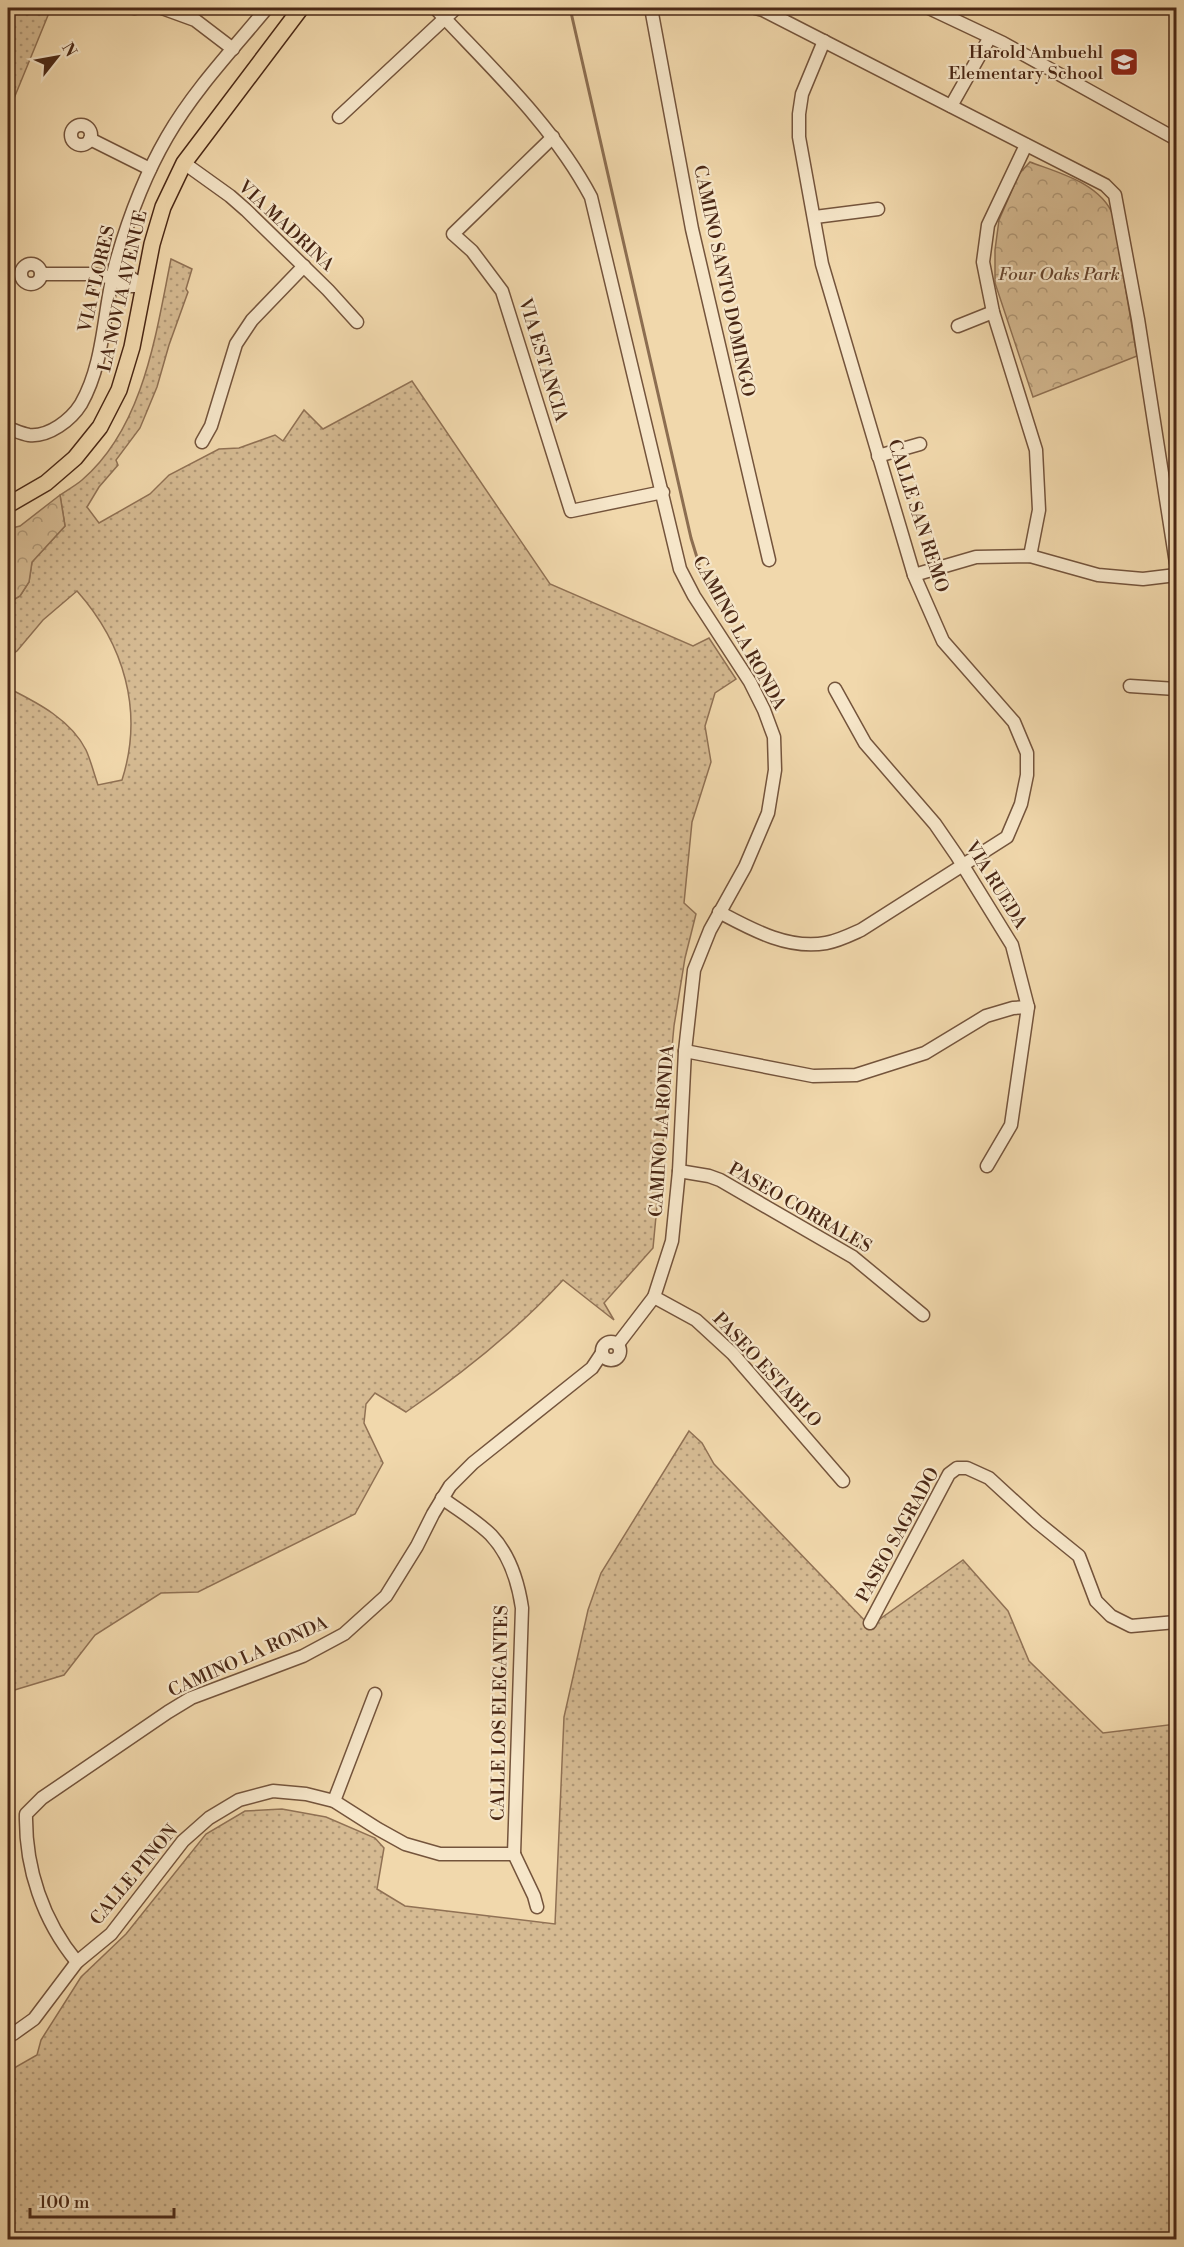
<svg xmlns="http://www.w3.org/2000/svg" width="1184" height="2247" viewBox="0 0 1184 2247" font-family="'Libre Bodoni',serif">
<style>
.grass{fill:url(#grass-dots);stroke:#907154;stroke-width:1.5}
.park{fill:url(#park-crowns);stroke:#907154;stroke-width:1.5}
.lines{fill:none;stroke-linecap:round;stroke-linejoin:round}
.stream{stroke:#8c6e51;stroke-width:3}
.minor-casing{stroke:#74543c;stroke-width:15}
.major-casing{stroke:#4a2816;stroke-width:18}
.minor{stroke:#f6e6c9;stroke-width:12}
.major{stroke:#f1d8ac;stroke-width:15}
.labels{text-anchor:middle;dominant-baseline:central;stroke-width:4.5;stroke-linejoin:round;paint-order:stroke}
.poi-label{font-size:18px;fill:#4a2816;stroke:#f6e6c9;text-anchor:end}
.street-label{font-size:18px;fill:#4a2816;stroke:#f6e6c9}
.park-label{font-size:18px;font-style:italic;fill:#66452f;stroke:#f6e6c9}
</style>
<defs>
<pattern id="grass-dots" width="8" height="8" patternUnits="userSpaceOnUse" patternTransform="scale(1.5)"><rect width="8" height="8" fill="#d5ba92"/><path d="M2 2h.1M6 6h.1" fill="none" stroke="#af9776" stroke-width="1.8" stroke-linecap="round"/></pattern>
<pattern id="park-crowns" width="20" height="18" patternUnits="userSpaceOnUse" patternTransform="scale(1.5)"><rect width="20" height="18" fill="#d5ba92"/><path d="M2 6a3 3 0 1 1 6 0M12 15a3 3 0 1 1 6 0" fill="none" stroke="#af9776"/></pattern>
</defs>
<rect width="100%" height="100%" fill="#f1d8ac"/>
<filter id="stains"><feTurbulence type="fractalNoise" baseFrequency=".00333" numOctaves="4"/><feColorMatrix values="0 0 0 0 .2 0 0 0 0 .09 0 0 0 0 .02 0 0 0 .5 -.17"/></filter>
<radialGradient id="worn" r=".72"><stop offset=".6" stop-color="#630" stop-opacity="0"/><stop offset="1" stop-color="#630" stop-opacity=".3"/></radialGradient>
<g class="grass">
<polygon points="8,8 51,8 8,113"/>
<path d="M171,259L192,269L186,289L188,292L169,345L157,387L140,428L116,460L118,465L99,487L87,507L99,523L150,494L169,475L219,449L239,448L275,435L283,441L304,410L323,429L412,381L550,584L693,646L709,638L736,679L715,693L705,726L711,762L692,822L684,903L696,914L685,958L674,1026L653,1248L604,1303L614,1320L563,1280C517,1330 462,1374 406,1412L375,1393L366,1404L364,1423L383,1463L355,1514L198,1592L161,1593L95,1635L64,1675L8,1692V690L10,689C38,703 71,720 86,750C91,761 94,774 98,785L122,780C144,711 124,644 77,591L43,620L17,651L8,657V603L20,596L29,582L32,562L65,526L60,495C67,490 75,486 82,480C144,427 156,333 171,259Z"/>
<polygon points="689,1431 702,1443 714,1464 870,1626 963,1560 1008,1611 1029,1661 1103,1733 1176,1724 1176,2239 8,2239 8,2069 9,2071 37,2055 41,2040 81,1977 126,1934 206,1834 245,1811 282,1809 326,1817 375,1838 384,1848 377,1889 405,1906 555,1924 564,1717 588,1610 601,1573"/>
</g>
<g class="park">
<path d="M1030,162C1059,173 1100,183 1113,215L1137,356L1033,397L995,283V250L999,220L1019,174Z"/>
<polygon points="60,495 65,526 32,562 29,582 20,596 8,603 8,529 20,526"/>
</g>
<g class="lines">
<polyline class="stream" points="570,8 691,538 699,564"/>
<g class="minor-casing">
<g id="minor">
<polyline points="134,8 135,8"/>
<polyline points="162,8 195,20 233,49"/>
<path d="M435,8C490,67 553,125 591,197L680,569L694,596L750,682L764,710L774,737L775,770L768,813L745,867L710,930L694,970L685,1051L679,1171L672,1241L654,1297L618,1344"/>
<polyline points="651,8 692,229 769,560"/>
<polyline points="755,8 763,10 1105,185 1115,195 1138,319 1176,563"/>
<polyline points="929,8 1003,43 1176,139"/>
<polyline points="951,106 990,37"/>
<polyline points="339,117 456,8"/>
<circle cx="81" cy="135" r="10"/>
<polyline points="553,137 453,234 472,251 502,291 571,511 663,492"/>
<polyline points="90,139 150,169"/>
<polyline points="1026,145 988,225 983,262 993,312 1036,450 1039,510 1030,556"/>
<polyline points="184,163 230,196 246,210 328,290 357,322"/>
<polyline points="815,217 878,209"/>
<circle cx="31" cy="274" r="10"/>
<polyline points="41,274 93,274 113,278 128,276 144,286"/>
<polyline points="113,278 124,286 144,286"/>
<polyline points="958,326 993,312"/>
<path d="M8,428C14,430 22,434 29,435C49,437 71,420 81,404C106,360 103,306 117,259C129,217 145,175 167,137C194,90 233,49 267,8"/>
<polyline points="202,442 211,426 236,344 252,320 304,266"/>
<polyline points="878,456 920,444"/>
<polyline points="914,575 976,557 1030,556 1098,575 1143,579 1176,575"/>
<polyline points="1130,686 1176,689"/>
<polyline points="835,689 865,743 935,824 957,856 1012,945 1028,1007 1011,1125 987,1166"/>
<path d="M719,912C751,929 788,950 826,943C838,941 850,935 861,930L1007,837L1021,804L1027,775V753L1014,722L943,641L914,575L822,264L799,137V114L802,94L824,41"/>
<polyline points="685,1051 813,1076 856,1075 925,1053 986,1016 1013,1008 1028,1007"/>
<polyline points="679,1171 709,1176 720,1180 853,1257 923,1315"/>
<polyline points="654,1297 696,1320 733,1354 843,1481"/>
<circle cx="611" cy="1351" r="9"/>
<path d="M442,1498C458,1510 477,1521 491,1535C510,1555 518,1581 522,1608L514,1854"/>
<polyline points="870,1623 949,1474 957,1468 967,1468 989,1478 1037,1522 1079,1556 1096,1601 1111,1616 1131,1626 1176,1622"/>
<polyline points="334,1801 375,1694"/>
<polyline points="514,1854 534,1896 537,1907"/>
<path d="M77,1962C43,1921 25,1868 26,1814L42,1798L168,1712L191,1698L303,1656L344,1634L386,1596L417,1546L433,1514L450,1486L473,1463L592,1368L602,1353"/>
<polyline points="13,2034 34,2019 77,1962 111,1934 183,1841 209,1818 239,1800 273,1791 306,1794 334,1801 378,1829 405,1844 440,1854 514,1854"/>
</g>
</g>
<g class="major-casing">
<polyline id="major" points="8,505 46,483 75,458 100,427 119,390 132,347 152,244 163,207 184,163 301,8"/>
</g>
<use href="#minor" class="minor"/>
<use href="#major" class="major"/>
</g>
<defs>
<g id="school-square" transform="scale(1.5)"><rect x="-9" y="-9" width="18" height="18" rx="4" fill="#8f2418" stroke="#f6e6c9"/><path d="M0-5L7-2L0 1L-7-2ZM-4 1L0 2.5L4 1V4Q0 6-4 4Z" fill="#fff"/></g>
</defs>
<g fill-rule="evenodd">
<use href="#school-square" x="1124" y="62"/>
</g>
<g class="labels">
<g class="poi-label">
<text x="1103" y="52">Harold Ambuehl<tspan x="1103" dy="21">Elementary School</tspan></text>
</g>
<g class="street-label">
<text transform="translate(286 226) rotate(43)">VIA MADRINA</text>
<text transform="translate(97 279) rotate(-77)">VIA FLORES</text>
<text transform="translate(724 281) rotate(78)">CAMINO SANTO DOMINGO</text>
<text transform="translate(123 291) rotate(-77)">LA NOVIA AVENUE</text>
<text transform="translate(543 360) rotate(73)">VIA ESTANCIA</text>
<text transform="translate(918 516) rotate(72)">CALLE SAN REMO</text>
<text transform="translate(739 633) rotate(61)">CAMINO LA RONDA</text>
<text transform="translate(996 885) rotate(58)">VIA RUEDA</text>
<text transform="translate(662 1131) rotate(-86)">CAMINO LA RONDA</text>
<text transform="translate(800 1208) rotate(30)">PASEO CORRALES</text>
<text transform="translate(767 1370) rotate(47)">PASEO ESTABLO</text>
<text transform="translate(898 1535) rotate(-61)">PASEO SAGRADO</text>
<text transform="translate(248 1657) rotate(-24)">CAMINO LA RONDA</text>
<text transform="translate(500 1713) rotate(-89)">CALLE LOS ELEGANTES</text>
<text transform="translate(134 1875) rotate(-50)">CALLE PINON</text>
</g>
<g class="park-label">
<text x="1059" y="274">Four Oaks Park</text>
</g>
</g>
<rect width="1184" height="2247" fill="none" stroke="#f1d8ac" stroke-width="30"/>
<rect x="9" y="9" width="1166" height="2229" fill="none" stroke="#4a2816" stroke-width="3"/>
<rect x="15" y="15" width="1154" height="2217" fill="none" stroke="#4a2816" stroke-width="1.5"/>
<g transform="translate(57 57) rotate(59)" stroke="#f6e6c9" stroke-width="4.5" paint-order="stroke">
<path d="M0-4.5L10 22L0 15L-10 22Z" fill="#4a2816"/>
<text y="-9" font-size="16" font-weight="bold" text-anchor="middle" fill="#4a2816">N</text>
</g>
<path d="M30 2208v9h144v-9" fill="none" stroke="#4a2816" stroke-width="3"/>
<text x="39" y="2208" font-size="18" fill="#4a2816" stroke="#f6e6c9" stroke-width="4.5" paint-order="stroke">100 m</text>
<rect width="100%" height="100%" filter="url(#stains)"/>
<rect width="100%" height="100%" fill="url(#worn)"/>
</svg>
